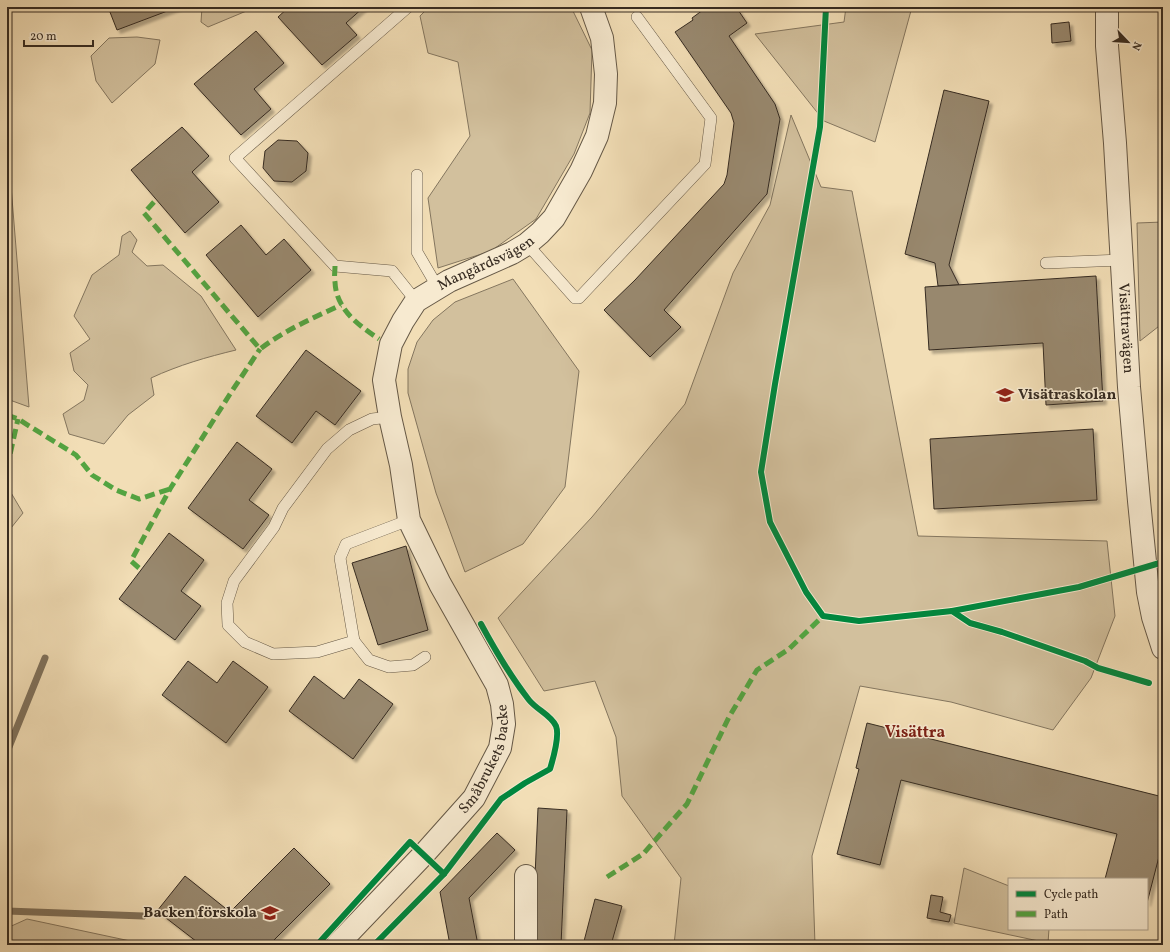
<svg xmlns="http://www.w3.org/2000/svg" width="1170" height="952" viewBox="0 0 1170 952" font-family="Vollkorn,serif">
<style>
.green{fill:#d2c09d;stroke:#84765f}
.lines{fill:none;stroke-linecap:round;stroke-linejoin:round}
.stream{stroke:#80725c;stroke-width:7}
.building{fill:#98886e;stroke:#362b21;filter:url(#shadow)}
.lane-casing{stroke:#655846;stroke-width:12}
.street-casing{stroke:#655846;stroke-width:24}
.lane{stroke:#f7ead0;stroke-width:11}
.street{stroke:#f7ead0;stroke-width:22}
.quiet{stroke:#53a441;stroke-width:5;stroke-dasharray:10 5;stroke-linecap:butt}
.cycleway-casing{stroke:#f7ead0;stroke-width:8}
.cycleway{stroke:#00873e;stroke-width:6}
.labels{text-anchor:middle;dominant-baseline:central;stroke-width:3;stroke-linejoin:round;paint-order:stroke}
.street-label{font-size:15px;fill:#362b21;stroke:#f7ead0}
.poi-label{font-size:15px;font-weight:bold;fill:#362b21;stroke:#f7ead0;text-anchor:start}
.neighbourhood-label{font-size:16px;font-weight:bold;fill:#7a1f14;stroke:#f7ead0}
</style>
<defs>
<filter id="shadow"><feDropShadow dx="3.5" dy="3.5" stdDeviation="1" flood-color="#0004"/></filter>
</defs>
<rect width="100%" height="100%" fill="#f2deb6"/>
<filter id="stains"><feTurbulence type="fractalNoise" baseFrequency=".005" numOctaves="4"/><feColorMatrix values="0 0 0 0 .2 0 0 0 0 .09 0 0 0 0 .02 0 0 0 .5 -.17"/></filter>
<radialGradient id="worn" r=".72"><stop offset=".6" stop-color="#630" stop-opacity="0"/><stop offset="1" stop-color="#630" stop-opacity=".3"/></radialGradient>
<g class="green">
<polygon points="202,7 256,7 208,27 201,22"/>
<polygon points="429,7 571,7 592,50 590,113 574,154 536,219 491,251 438,268 428,198 470,136 458,62 428,53 420,16"/>
<polygon points="846,7 912,7 875,142 824,121 755,34 844,22"/>
<polygon points="137,37 160,40 155,64 112,103 96,81 91,56 109,38"/>
<polygon points="791,115 821,187 852,191 918,536 1107,541 1115,616 1091,678 1053,730 951,702 860,686 812,856 815,945 674,945 681,878 622,796 616,737 595,681 544,691 498,618 592,517 685,404 733,273 770,205"/>
<polygon points="7,137 29,407 7,399"/>
<polygon points="1163,222 1163,323 1140,341 1137,223"/>
<path d="M130,231L137,240L132,252L147,266L163,265L201,296L236,350C207,357 179,365 151,378L154,395L128,415L104,444L69,434L63,414L84,400L88,385L74,371L70,353L90,339L74,316L92,275L119,255L122,236Z"/>
<polygon points="513,279 579,371 565,487 523,544 465,572 436,493 408,393 408,369 417,342 433,320 455,302"/>
<polygon points="7,486 23,513 7,533"/>
<polygon points="964,868 1009,886 1009,929 1049,929 1048,943 954,923"/>
<polygon points="27,919 149,945 7,945 7,928"/>
</g>
<g class="lines">
<g class="stream">
<polyline points="7,752 45,658"/>
<polyline points="7,911 143,916"/>
</g>
</g>
<g class="building">
<polygon points="108,7 178,7 117,30"/>
<polygon points="289,7 364,7 346,23 357,35 322,65 278,17"/>
<polygon points="707,7 736,7 747,23 729,36 775,104 780,119 767,194 664,310 681,327 650,357 604,310 635,280 724,184 727,175 734,123 731,113 675,32 693,20 692,18"/>
<polygon points="1069,22 1071,41 1052,43 1051,24"/>
<polygon points="256,31 284,63 254,89 271,109 241,135 194,84"/>
<polygon points="944,90 989,101 949,265 959,285 938,286 935,263 905,254"/>
<polygon points="182,127 209,156 192,172 219,202 185,233 131,170"/>
<polygon points="278,140 297,141 308,153 306,171 292,182 274,181 263,168 265,151"/>
<polygon points="241,225 266,255 284,239 311,270 258,317 206,255"/>
<polygon points="1096,276 1103,401 1046,405 1043,343 929,350 925,287"/>
<polygon points="306,350 361,391 335,425 316,411 292,443 256,416"/>
<polygon points="1093,429 1097,500 934,509 930,439"/>
<polygon points="237,442 272,469 249,500 269,515 243,549 188,508"/>
<polygon points="169,533 204,560 181,591 201,606 175,640 119,599"/>
<polygon points="406,546 428,630 378,645 352,563"/>
<polygon points="188,661 217,683 233,661 268,687 226,743 162,695"/>
<polygon points="314,676 344,699 359,679 393,704 353,759 289,711"/>
<polygon points="867,723 1163,797 1163,830 1161,838 1163,838 1163,841 1147,903 1147,879 1105,879 1117,834 901,780 880,865 837,854 859,769 856,768"/>
<polygon points="538,808 567,810 561,945 532,945"/>
<polygon points="497,833 515,850 469,898 478,945 450,945 440,892"/>
<polygon points="294,848 330,884 269,945 224,945 223,944 222,945 201,945 157,911 185,876 230,912"/>
<polygon points="931,895 943,897 940,912 951,915 949,922 927,918"/>
<polygon points="595,899 622,906 611,945 583,945"/>
</g>
<g class="lines">
<g class="lane-casing">
<g id="lane">
<polyline points="408,7 235,158 335,266 392,271 416,301"/>
<polyline points="417,175 417,252 438,288"/>
<polyline points="527,244 575,298 579,298 705,164 711,118 637,17"/>
<polyline points="1046,263 1122,260"/>
<polyline points="390,417 372,419 349,430 327,449 283,508 274,527 234,581 227,603 228,625 245,642 273,654 317,652 354,641 340,558 346,544 409,520"/>
<polyline points="354,641 369,660 389,667 413,665 425,657"/>
</g>
</g>
<g class="street-casing">
<g id="street">
<path id="s1" d="M1107,7V46L1115,143L1129,387L1139,501L1148,592L1153,617L1163,648"/>
<polyline points="526,876 526,945"/>
<path id="s2" d="M337,945L424,854L474,798L500,748L504,724L502,704L497,685L440,584L409,520L401,465L390,417L384,380L391,344L403,321L416,301L449,281L512,253L527,244L540,233L554,218L581,171L597,136L605,103L606,74L602,38L591,7"/>
</g>
</g>
<use href="#lane" class="lane"/>
<use href="#street" class="street"/>
<g class="quiet">
<polyline points="798,7 825,10"/>
<path d="M154,202L144,213L260,349C285,330 313,318 341,305"/>
<path d="M335,266C335,271 334,277 335,282C336,309 358,325 379,339"/>
<polyline points="7,415 18,419 76,455 92,475 116,490 139,499 170,489"/>
<polyline points="7,468 18,419"/>
<polyline points="139,568 131,561 170,489 230,394 260,349"/>
<polyline points="607,877 643,854 687,804 729,717 757,670 789,649 823,616"/>
</g>
<g class="cycleway-casing">
<g id="cycleway">
<polyline points="826,7 820,127 775,384 761,472 770,522 806,592 823,616 859,621 952,611 970,623 1002,632 1085,661 1098,668 1149,683"/>
<polyline points="952,611 1079,587 1163,562"/>
<polyline points="317,945 410,842 444,874"/>
<path d="M374,945L444,874L501,799L525,783L550,769C553,759 560,736 556,726C551,715 537,710 529,700C511,677 495,650 481,624"/>
</g>
</g>
<use href="#cycleway" class="cycleway"/>
</g>
<defs>
<g id="school-bare" transform="scale(1.38)"><path d="M0-5L7-2L0 1L-7-2ZM-4 1L0 2.5L4 1V4Q0 6-4 4Z" fill="#8f2418" stroke="#f7ead0" stroke-width="2.5" paint-order="stroke"/></g>
</defs>
<g fill-rule="evenodd">
<use href="#school-bare" x="1005" y="395"/>
<use href="#school-bare" x="270" y="913"/>
</g>
<g class="labels">
<g class="street-label">
<text stroke="none"><textPath href="#s2" startOffset="817">Mangårdsvägen</textPath></text>
<text stroke="none"><textPath href="#s1" startOffset="322">Visättravägen</textPath></text>
<text stroke="none"><textPath href="#s2" startOffset="242">Småbrukets backe</textPath></text>
</g>
<g class="poi-label">
<text x="1018" y="395">Visätraskolan</text>
<text x="257" y="913" text-anchor="end">Backen förskola</text>
</g>
<g class="neighbourhood-label">
<text x="915" y="733">Visättra</text>
</g>
</g>
<rect width="1170" height="952" fill="none" stroke="#f2deb6" stroke-width="24"/>
<rect x="8" y="8" width="1154" height="936" fill="none" stroke="#362b21" stroke-width="2"/>
<rect x="12" y="12" width="1146" height="928" fill="none" stroke="#362b21"/>
<rect x="1008" y="878" width="140" height="52" fill="#f7ead0" stroke="#aa9e8a"/>
<rect x="1016" y="891" width="20" height="6" fill="#00873e" stroke="#aa9e8a"/>
<text x="1044" y="898" font-size="12" fill="#362b21">Cycle path</text>
<rect x="1016" y="911" width="20" height="6" fill="#53a441" stroke="#aa9e8a"/>
<text x="1044" y="918" font-size="12" fill="#362b21">Path</text>
<g transform="translate(1128 42) rotate(115)" stroke="#f7ead0" stroke-width="3" paint-order="stroke">
<path d="M0-3L7 15L0 10L-7 15Z" fill="#362b21"/>
<text y="-6" font-size="11" font-weight="bold" text-anchor="middle" fill="#362b21">N</text>
</g>
<path d="M24 40v6h69v-6" fill="none" stroke="#362b21" stroke-width="2"/>
<text x="30" y="40" font-size="12" fill="#362b21" stroke="#f7ead0" stroke-width="3" paint-order="stroke">20 m</text>
<rect width="100%" height="100%" filter="url(#stains)"/>
<rect width="100%" height="100%" fill="url(#worn)"/>
</svg>
